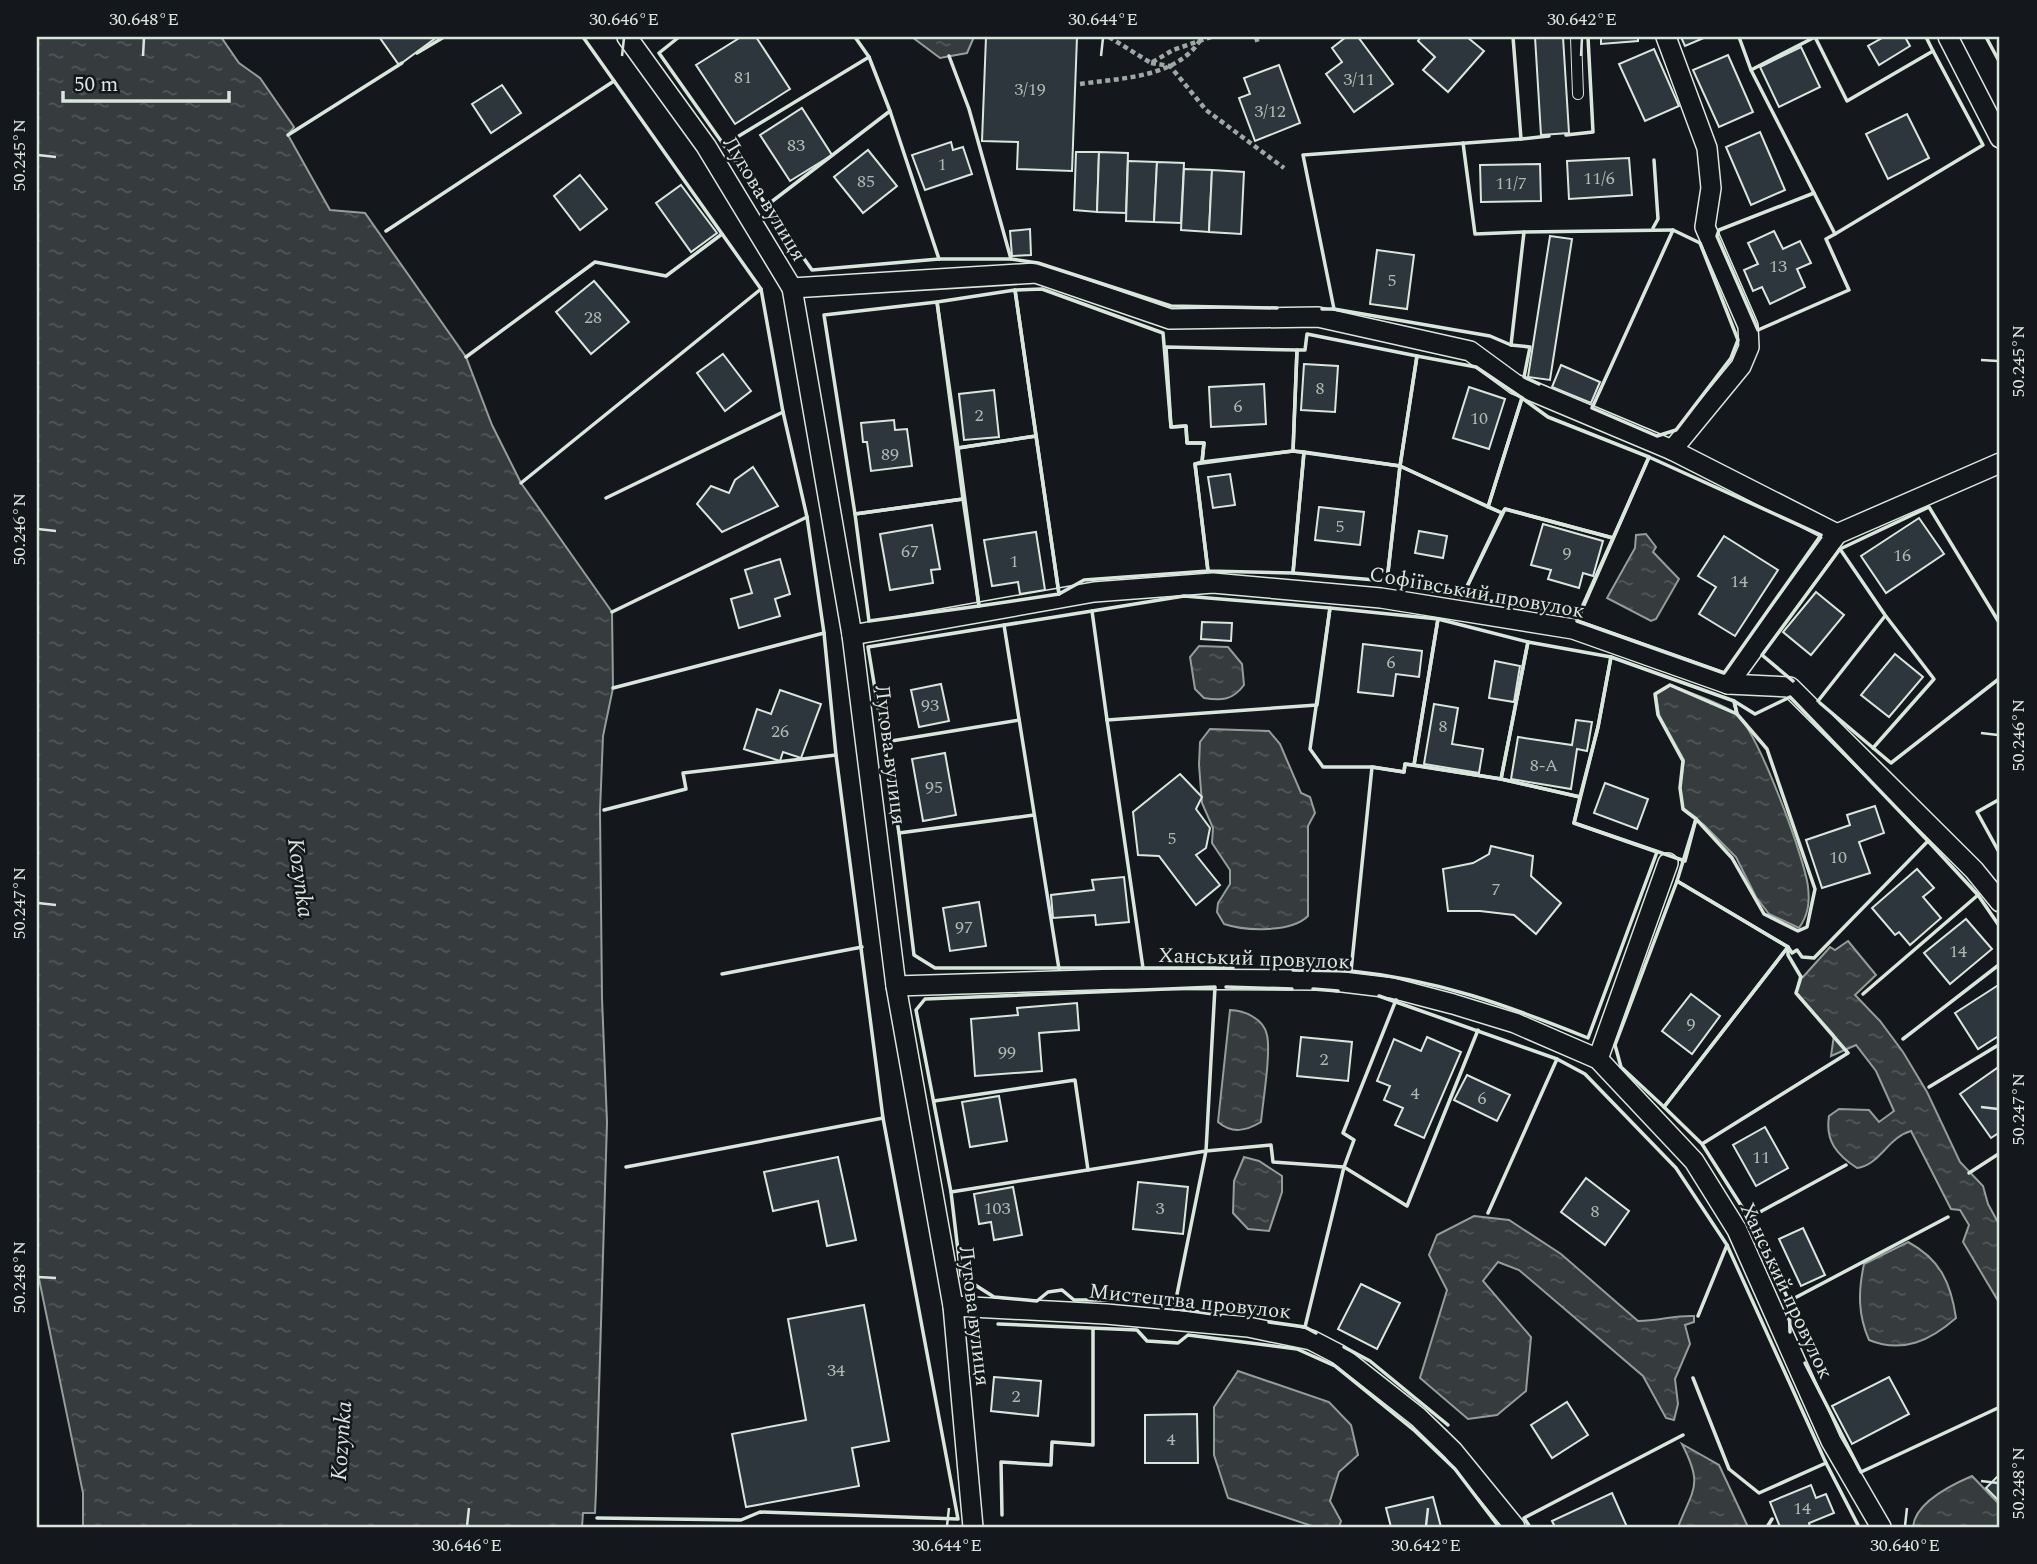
<svg xmlns="http://www.w3.org/2000/svg" width="2037" height="1564" viewBox="0 0 2037 1564" font-family="Spectral,serif">
<style>
.water{fill:url(#water-ripples);stroke:#939e99;stroke-width:2}
.building{fill:#2c363c;stroke:#d8e6dc;stroke-width:2}
.lines{fill:none;stroke-linecap:round;stroke-linejoin:round}
.lane-casing{stroke:#d8e6dc;stroke-width:12}
.street-casing{stroke:#d8e6dc;stroke-width:22}
.path{stroke:#9da8a2;stroke-width:4.5;stroke-dasharray:5 3.5;stroke-linecap:butt}
.lane{stroke:#14181c;stroke-width:10}
.street{stroke:#14181c;stroke-width:19}
.wall{stroke:#d8e6dc;stroke-width:3.5}
.ticks{fill:none;stroke:#d8e6dc;stroke-width:2.5}
.labels{text-anchor:middle;dominant-baseline:central;stroke-width:5;stroke-linejoin:round;paint-order:stroke}
.number-label{font-size:18px;fill:#adbab4}
.street-label{font-size:21px;fill:#d8e6dc;stroke:#14181c}
.water-label{font-size:23px;font-style:italic;fill:#d8e6dc;stroke:#14181c}
.neatline{fill:none;stroke:#d8e6dc;stroke-width:2.5}
.ticks-label{font-size:18px;text-anchor:middle;fill:#d8e6dc}
</style>
<defs>
<pattern id="water-ripples" width="26" height="14" patternUnits="userSpaceOnUse" patternTransform="scale(1.75)"><rect width="26" height="14" fill="#363b3e"/><path d="M2 4q2-2 4 0t4 0M15 11q2-2 4 0t4 0" fill="none" stroke="#525759"/></pattern>
</defs>
<rect width="100%" height="100%" fill="#14181c"/>
<g class="water">
<polygon points="37,37 221,37 239,63 260,78 294,127 288,135 330,210 365,213 466,357 492,425 521,483 612,612 613,688 603,736 600,811 602,998 607,1122 596,1491 595,1513 583,1513 582,1527 83,1527 83,1493 37,1269"/>
<polygon points="912,37 974,37 967,53 940,58"/>
<polygon points="1646,534 1656,547 1653,552 1679,579 1656,619 1651,621 1607,598 1635,548 1636,535"/>
<path d="M1199,646L1228,647L1242,664L1244,685C1233,700 1222,701 1204,698L1195,689L1190,657Z"/>
<path d="M1671,685C1691,694 1717,701 1735,713C1757,728 1805,859 1808,887C1810,903 1808,915 1799,928L1769,914L1756,897L1736,857L1704,825L1683,809L1680,788L1684,760L1659,715L1656,694Z"/>
<path d="M1210,729L1269,731L1280,744L1301,793L1310,797L1315,813L1308,826V916C1291,933 1245,931 1224,924L1217,912L1218,903L1230,884V870L1212,843L1213,828L1202,803L1199,765L1200,742Z"/>
<path d="M1848,941L1876,975L1855,995L1880,1021L1903,1052L1927,1092L1960,1162L1983,1186L1988,1204L2000,1226V1304L1963,1242L1969,1225L1960,1210L1951,1209L1911,1131C1888,1137 1880,1165 1857,1168C1837,1155 1825,1141 1829,1116L1839,1109L1869,1110L1879,1122L1894,1111L1876,1071L1856,1045L1831,1056L1834,1035L1796,993L1800,976L1803,977L1830,947L1835,950Z"/>
<path d="M1230,1010C1244,1010 1264,1019 1267,1035C1271,1054 1263,1100 1261,1122C1246,1131 1232,1134 1218,1122Z"/>
<polygon points="1244,1157 1259,1161 1282,1176 1282,1192 1269,1231 1248,1229 1233,1213 1234,1181"/>
<path d="M1474,1216L1509,1220L1561,1254L1638,1321C1659,1321 1675,1315 1694,1316V1322L1685,1325L1690,1344L1675,1379L1678,1404L1674,1420L1666,1418L1643,1376L1519,1270L1498,1262L1483,1281L1531,1337L1526,1391L1497,1415L1468,1419L1420,1378L1447,1290L1429,1255L1437,1235Z"/>
<path d="M1908,1242C1940,1259 1951,1283 1956,1318C1931,1340 1903,1354 1869,1340C1858,1315 1858,1292 1864,1264Z"/>
<polygon points="1238,1371 1329,1402 1351,1425 1358,1455 1339,1472 1330,1501 1341,1521 1339,1527 1315,1527 1228,1498 1214,1455 1214,1407"/>
<path d="M1682,1444L1719,1465L1748,1527H1678C1694,1487 1703,1485 1682,1444Z"/>
<path d="M1972,1476L2000,1505V1527H1913C1915,1503 1951,1485 1972,1476Z"/>
</g>
<g class="building">
<polygon points="382,37 437,37 399,65 380,38"/>
<polygon points="741,37 756,37 790,89 735,124 696,65"/>
<polygon points="986,37 1077,37 1072,171 1017,169 1018,142 982,141"/>
<polygon points="1346,37 1358,37 1393,84 1354,112 1326,74 1342,62 1332,48"/>
<polygon points="1421,37 1467,37 1484,51 1448,92 1423,70 1435,57 1418,41"/>
<polygon points="1535,37 1563,37 1569,133 1541,135"/>
<polygon points="1601,37 1638,37 1638,41 1601,44"/>
<polygon points="1681,37 1706,37 1685,46"/>
<polygon points="1884,37 1905,37 1910,46 1879,65 1868,46"/>
<polygon points="1801,47 1820,87 1779,107 1760,67"/>
<polygon points="1654,49 1679,106 1645,121 1619,64"/>
<polygon points="1728,55 1753,112 1719,127 1693,70"/>
<polygon points="1279,65 1300,123 1255,141 1239,98 1250,94 1244,78"/>
<polygon points="502,85 521,113 491,133 472,104"/>
<polygon points="802,108 832,155 790,181 760,135"/>
<polygon points="1907,114 1929,158 1888,179 1866,134"/>
<polygon points="1760,132 1785,190 1751,205 1726,147"/>
<polygon points="951,142 953,150 963,147 972,174 925,190 912,155"/>
<polygon points="868,150 897,186 863,213 834,177"/>
<polygon points="1076,152 1099,152 1097,212 1074,210"/>
<polygon points="1099,152 1128,153 1126,213 1097,212"/>
<polygon points="1629,158 1632,195 1569,199 1567,161"/>
<polygon points="1128,161 1157,162 1154,222 1126,221"/>
<polygon points="1157,162 1184,163 1181,223 1154,222"/>
<polygon points="1540,164 1541,201 1481,202 1480,165"/>
<polygon points="1184,169 1212,170 1209,232 1181,230"/>
<polygon points="1212,170 1244,172 1241,234 1209,232"/>
<polygon points="580,175 607,209 580,230 554,196"/>
<polygon points="681,185 717,233 691,252 656,203"/>
<polygon points="1030,229 1031,255 1012,256 1010,231"/>
<polygon points="1774,231 1783,249 1800,241 1811,263 1797,269 1805,287 1770,304 1762,287 1753,291 1744,270 1758,264 1748,243"/>
<polygon points="1550,236 1572,239 1550,380 1528,377"/>
<polygon points="1377,250 1414,255 1407,309 1370,304"/>
<polygon points="594,281 629,322 591,354 556,312"/>
<polygon points="723,354 751,391 725,411 697,373"/>
<polygon points="1304,364 1338,366 1335,412 1301,410"/>
<polygon points="1561,365 1600,382 1591,403 1552,387"/>
<polygon points="1264,384 1266,424 1211,427 1209,387"/>
<polygon points="1469,387 1505,399 1489,449 1453,438"/>
<polygon points="994,390 999,437 964,440 959,394"/>
<polygon points="894,420 895,430 907,429 912,466 871,471 867,442 863,442 861,423"/>
<polygon points="753,467 778,506 722,532 697,504 711,486 729,493 735,480"/>
<polygon points="1230,474 1235,505 1213,508 1208,477"/>
<polygon points="1319,507 1364,512 1360,545 1315,540"/>
<polygon points="1919,518 1944,554 1886,593 1861,556"/>
<polygon points="1543,524 1603,541 1593,576 1583,573 1579,588 1548,579 1551,570 1531,565"/>
<polygon points="932,525 940,569 931,570 933,583 890,590 880,534"/>
<polygon points="1419,531 1447,536 1443,558 1415,553"/>
<polygon points="1036,532 1045,590 1020,594 1018,582 992,586 984,540"/>
<polygon points="1724,536 1778,570 1735,636 1699,614 1716,587 1698,576"/>
<polygon points="780,559 790,594 775,599 780,616 739,628 731,599 752,593 745,570"/>
<polygon points="1816,592 1844,615 1811,655 1783,632"/>
<polygon points="1202,622 1232,623 1231,641 1201,639"/>
<polygon points="1363,644 1422,651 1419,677 1396,674 1393,696 1358,692"/>
<polygon points="1895,654 1923,677 1889,717 1861,695"/>
<polygon points="1495,661 1520,666 1514,702 1489,698"/>
<polygon points="941,684 949,721 919,727 911,690"/>
<polygon points="780,690 821,704 801,758 783,752 780,761 744,749 757,709 771,714"/>
<polygon points="1434,704 1458,708 1452,744 1483,749 1479,773 1424,764"/>
<polygon points="1576,720 1592,722 1587,751 1577,749 1571,789 1511,779 1518,737 1572,745"/>
<polygon points="945,753 956,815 923,821 912,759"/>
<polygon points="1180,774 1202,797 1196,809 1210,828 1206,848 1196,855 1220,885 1196,905 1159,856 1138,855 1133,812"/>
<polygon points="1605,783 1648,799 1637,829 1594,813"/>
<polygon points="1875,806 1884,833 1859,842 1870,873 1822,888 1806,840 1850,825 1847,815"/>
<polygon points="1491,846 1533,856 1531,876 1561,903 1536,934 1514,915 1480,911 1448,911 1443,869 1473,863 1489,854"/>
<polygon points="1917,869 1934,888 1923,897 1941,918 1910,945 1899,932 1895,935 1872,908"/>
<polygon points="1124,877 1129,922 1096,925 1095,915 1053,918 1051,895 1094,890 1092,880"/>
<polygon points="979,902 986,946 950,951 943,908"/>
<polygon points="1966,919 1992,949 1950,984 1924,953"/>
<polygon points="2000,984 2000,1035 1978,1049 1955,1013"/>
<polygon points="1691,994 1720,1016 1692,1054 1662,1031"/>
<polygon points="1077,1003 1079,1030 1039,1033 1042,1071 975,1076 971,1019 1018,1015 1017,1008"/>
<polygon points="1301,1037 1352,1042 1348,1081 1297,1076"/>
<polygon points="1427,1037 1461,1052 1424,1138 1395,1125 1403,1108 1384,1100 1390,1086 1377,1081 1394,1039 1421,1051"/>
<polygon points="2000,1066 2000,1132 1991,1138 1960,1094"/>
<polygon points="1467,1075 1510,1095 1497,1121 1454,1100"/>
<polygon points="999,1096 1007,1141 970,1147 962,1102"/>
<polygon points="1765,1127 1788,1168 1756,1186 1733,1145"/>
<polygon points="838,1157 856,1240 827,1246 818,1201 773,1211 764,1172"/>
<polygon points="1586,1178 1629,1211 1605,1245 1561,1212"/>
<polygon points="1138,1182 1188,1187 1183,1234 1133,1229"/>
<polygon points="1013,1187 1022,1235 994,1240 991,1222 979,1224 974,1194"/>
<polygon points="1803,1228 1825,1275 1801,1286 1779,1239"/>
<polygon points="1361,1284 1400,1303 1377,1349 1338,1329"/>
<polygon points="864,1305 889,1441 852,1448 859,1486 746,1507 732,1434 806,1420 788,1319"/>
<polygon points="994,1377 1041,1381 1038,1416 991,1411"/>
<polygon points="1889,1377 1909,1414 1852,1444 1832,1406"/>
<polygon points="1567,1402 1588,1435 1552,1458 1531,1425"/>
<polygon points="1197,1414 1198,1463 1145,1463 1145,1415"/>
<polygon points="2000,1474 2000,1502 1986,1488"/>
<polygon points="1811,1485 1816,1498 1826,1494 1834,1513 1809,1523 1810,1527 1780,1527 1770,1502"/>
<polygon points="1612,1493 1627,1527 1555,1527 1552,1521"/>
<polygon points="1433,1497 1441,1527 1391,1527 1386,1508"/>
</g>
<g class="lines">
<g class="lane-casing">
<polyline id="lane" points="1576,37 1578,94"/>
</g>
<g class="street-casing">
<g id="street">
<polyline points="627,37 706,146 792,288 852,635 896,986 953,1306 973,1527"/>
<polyline points="1948,37 2000,138"/>
<polyline points="792,288 1036,273 1170,319 1318,317 1470,351 1515,384 1672,450 1741,366 1749,347 1748,326 1705,227 1711,188 1707,148 1666,37"/>
<polyline points="1672,450 1837,534"/>
<polyline points="852,635 1094,592 1213,583 1381,598 1573,629 1728,684 1790,687 1974,870 2000,902"/>
<polyline points="1728,684 1837,534 2000,463"/>
<polyline points="896,986 1118,979 1326,980 1392,988 1453,1004 1515,1023 1598,1059 1694,1161 1737,1230 1831,1441 1881,1527"/>
<polyline points="1598,1059 1668,863"/>
<polyline points="953,1306 1106,1314 1248,1327 1311,1340 1338,1354 1418,1417 1453,1451 1515,1527"/>
</g>
</g>
<g class="path">
<polyline points="1109,37 1151,63 1173,50 1211,37"/>
<polyline points="1256,37 1258,44"/>
<polyline points="1151,63 1170,66 1206,110 1284,168"/>
<path d="M1080,84C1121,78 1177,78 1201,39"/>
</g>
<use href="#lane" class="lane"/>
<use href="#street" class="street"/>
<g class="wall">
<polyline points="583,37 761,289 783,412 807,517 824,633 836,755 883,1118 958,1519 760,1512 741,1520 597,1518"/>
<polyline points="679,37 659,53 812,270 939,259 1011,259"/>
<polyline points="855,37 869,57 890,111"/>
<polyline points="1739,37 1751,70 1815,37 1847,101 1933,51 1926,37"/>
<polyline points="1986,37 2000,63"/>
<polyline points="417,53 444,37"/>
<polyline points="949,56 969,109 1011,259 1038,263 1171,306 1277,308"/>
<polyline points="1751,70 1814,193"/>
<polyline points="288,135 402,63"/>
<polyline points="1566,135 1593,132 1588,37"/>
<polyline points="1521,139 1549,136"/>
<polyline points="1463,143 1475,234 1524,232"/>
<polyline points="724,145 869,57"/>
<polygon points="1814,193 1835,234 1826,239 1849,290 1758,330 1717,236 1719,230"/>
<polyline points="766,206 890,111 939,259"/>
<polyline points="1653,228 1658,219 1654,160"/>
<polygon points="1673,230 1700,243 1738,340 1731,358 1676,430 1657,436 1592,408"/>
<polyline points="386,231 614,81"/>
<polyline points="1835,234 1983,145 1933,51"/>
<polygon points="1042,289 1163,333 1171,427 1186,426 1187,443 1204,443 1202,462 1195,464 1208,571 1084,580 1059,594 1015,290"/>
<polygon points="1015,290 1036,436 958,448 937,302"/>
<polygon points="937,302 963,499 855,514 824,315"/>
<polyline points="1322,309 1334,309 1303,155 1521,139 1513,37"/>
<polyline points="1334,309 1490,336 1511,345"/>
<polygon points="1307,334 1417,356 1400,466 1293,451 1297,350 1305,350"/>
<polygon points="1166,347 1297,350 1293,451 1202,462 1204,443 1187,443 1186,426 1171,427"/>
<polygon points="1417,356 1476,367 1522,398 1488,507 1400,466"/>
<polyline points="466,357 595,262 666,276 722,234"/>
<polyline points="1539,384 1524,377 1530,347 1511,345 1524,232 1673,230"/>
<polygon points="1522,398 1548,417 1649,457 1613,538 1505,509 1502,513 1488,507"/>
<polygon points="1036,436 1059,594 979,606 958,448"/>
<polygon points="1293,451 1304,452 1293,573 1208,571 1195,464"/>
<polygon points="1304,452 1400,466 1387,581 1293,573"/>
<polygon points="1649,457 1821,535 1724,673 1577,621"/>
<polygon points="1400,466 1502,513 1462,597 1387,581"/>
<polyline points="521,483 761,289"/>
<polyline points="606,498 783,412"/>
<polygon points="963,499 979,606 869,621 855,514"/>
<polygon points="1505,509 1613,538 1579,614 1462,597"/>
<polyline points="1840,549 1885,615 1934,679 1873,748"/>
<polygon points="1184,596 1330,608 1317,705 1107,720 1092,611"/>
<polygon points="1330,608 1438,619 1414,765 1405,764 1404,772 1372,767 1323,767 1310,749"/>
<polyline points="1092,611 868,647 899,833 914,955 935,968 1233,968"/>
<polyline points="612,612 807,517"/>
<polygon points="1438,619 1528,642 1501,779 1414,765"/>
<polyline points="1004,625 1059,969"/>
<polygon points="1528,642 1611,657 1598,727 1580,797 1501,779"/>
<polygon points="1611,657 1734,701 1737,714 1670,685 1655,694 1658,715 1683,761 1680,788 1683,809 1696,819 1685,861 1574,823 1598,727"/>
<polyline points="1793,681 1762,655 1840,549 1929,507 2000,624"/>
<polyline points="613,688 824,633"/>
<polygon points="1790,697 1928,841 1814,958 1802,957 1797,950 1792,953 1788,947 1677,881 1696,819 1732,858 1764,914 1798,931 1807,927 1815,889 1767,749 1737,714 1734,701 1755,714"/>
<polyline points="1818,701 1885,616"/>
<polyline points="1820,703 1891,763 2000,678"/>
<polyline points="1107,720 1143,968"/>
<polyline points="885,742 1019,720"/>
<path d="M1405,764L1501,779L1580,797L1574,823L1657,852L1588,1038C1506,1005 1439,980 1351,971L1372,767L1404,772Z"/>
<polyline points="2000,799 1977,812 2000,854"/>
<polyline points="604,810 686,789 683,773 836,755"/>
<polyline points="899,833 1034,815"/>
<polyline points="1928,841 1978,895 2000,927"/>
<polygon points="1677,881 1788,947 1664,1107 1621,1067 1615,1045"/>
<polyline points="1293,970 1351,971"/>
<polyline points="722,974 862,947"/>
<polyline points="1226,987 1292,989"/>
<polyline points="1313,989 1338,991"/>
<polyline points="1863,994 1978,895"/>
<polyline points="1379,996 1557,1059 1585,1074 1676,1168 1727,1245 1826,1463 1759,1493 1729,1469 1693,1378"/>
<polyline points="1396,1000 1343,1133 1354,1140 1344,1167 1407,1206 1478,1030"/>
<polyline points="1903,1039 2000,964"/>
<polyline points="1929,1087 2000,1044"/>
<polyline points="934,1101 1075,1080 1088,1170"/>
<polyline points="1702,1144 1848,1053 1796,993 1801,977 1788,955 1788,947 1664,1107 1702,1144 1749,1218 1846,1165"/>
<polyline points="626,1167 883,1118"/>
<polyline points="1969,1173 2000,1153"/>
<polyline points="951,1192 961,1276 994,1297 1037,1301 1048,1292 1062,1290 1074,1300 1155,1300 1164,1307 1220,1315"/>
<polyline points="1488,1213 1557,1059"/>
<polyline points="1749,1218 1789,1301 1948,1217"/>
<polyline points="1789,1301 1790,1332"/>
<polyline points="1174,1309 1206,1151 1215,987 925,999 916,1010 951,1192 1206,1151 1271,1145 1273,1162 1344,1167 1305,1327"/>
<polyline points="1698,1316 1727,1245"/>
<polyline points="1269,1322 1305,1327 1316,1333"/>
<polyline points="998,1324 1137,1330 1147,1341 1178,1343 1188,1335 1297,1349 1335,1366 1415,1431 1455,1469 1499,1527"/>
<polyline points="1344,1347 1370,1361 1448,1425"/>
<polyline points="1805,1363 1861,1472 2000,1407"/>
<polyline points="1826,1463 1859,1527"/>
<polyline points="1002,1515 1001,1462 1051,1465 1052,1442 1093,1445 1093,1329"/>
<polyline points="1530,1527 1524,1518 1683,1435"/>
<polyline points="1767,1527 1772,1519"/>
</g>
</g>
<path class="ticks" d="M143,56L144,38M622,56L624,38M1101,56L1103,38M1581,56L1582,38M38,155L56,157M1981,360L1998,361M38,529L56,531M1981,733L1998,735M38,903L56,905M1981,1107L1998,1109M38,1277L56,1278M1981,1481L1998,1483M467,1526L469,1508M947,1526L949,1508M1426,1526L1428,1508M1905,1526L1907,1508"/>
<g class="labels">
<g class="number-label">
<text x="743" y="77">81</text>
<text x="1359" y="79">3/11</text>
<text x="1030" y="89">3/19</text>
<text x="1270" y="111">3/12</text>
<text x="796" y="145">83</text>
<text x="942" y="164">1</text>
<text x="1599" y="178">11/6</text>
<text x="866" y="181">85</text>
<text x="1511" y="183">11/7</text>
<text x="1778" y="266">13</text>
<text x="1392" y="280">5</text>
<text x="593" y="317">28</text>
<text x="1320" y="388">8</text>
<text x="1238" y="406">6</text>
<text x="979" y="415">2</text>
<text x="1479" y="418">10</text>
<text x="890" y="454">89</text>
<text x="1340" y="526">5</text>
<text x="910" y="551">67</text>
<text x="1567" y="553">9</text>
<text x="1902" y="555">16</text>
<text x="1014" y="561">1</text>
<text x="1739" y="581">14</text>
<text x="1391" y="662">6</text>
<text x="930" y="705">93</text>
<text x="1443" y="726">8</text>
<text x="780" y="731">26</text>
<text x="1544" y="765">8-А</text>
<text x="934" y="787">95</text>
<text x="1172" y="838">5</text>
<text x="1838" y="857">10</text>
<text x="1496" y="889">7</text>
<text x="964" y="927">97</text>
<text x="1958" y="951">14</text>
<text x="1691" y="1024">9</text>
<text x="1007" y="1052">99</text>
<text x="1324" y="1059">2</text>
<text x="1415" y="1093">4</text>
<text x="1482" y="1098">6</text>
<text x="1761" y="1157">11</text>
<text x="997" y="1208">103</text>
<text x="1160" y="1208">3</text>
<text x="1595" y="1211">8</text>
<text x="836" y="1370">34</text>
<text x="1016" y="1396">2</text>
<text x="1171" y="1439">4</text>
<text x="1802" y="1508">14</text>
</g>
<g class="street-label">
<text transform="translate(764 199) rotate(59)">Лугова вулиця</text>
<text transform="translate(1477 593) rotate(10)">Софіївський провулок</text>
<text transform="translate(890 755) rotate(83)">Лугова вулиця</text>
<text transform="translate(1254 959) rotate(2)">Ханський провулок</text>
<text transform="translate(1786 1291) rotate(65)">Ханський провулок</text>
<text transform="translate(1190 1302) rotate(6)">Мистецтва провулок</text>
<text transform="translate(974 1316) rotate(83)">Лугова вулиця</text>
</g>
<g class="water-label">
<text transform="translate(300 878) rotate(82)">Kozynka</text>
<text transform="translate(342 1441) rotate(-86)">Kozynka</text>
</g>
</g>
<rect width="2037" height="1564" fill="none" stroke="#14181c" stroke-width="77"/>
<path d="M63 91v10h166v-10" fill="none" stroke="#d8e6dc" stroke-width="3.5"/>
<text x="74" y="91" font-size="21" fill="#d8e6dc" stroke="#14181c" stroke-width="5" paint-order="stroke">50 m</text>
<rect x="38" y="38" width="1960" height="1488" class="neatline"/>
<g class="ticks-label">
<text x="144" y="25">30.648°E</text>
<text x="624" y="25">30.646°E</text>
<text x="1103" y="25">30.644°E</text>
<text x="1582" y="25">30.642°E</text>
<text transform="translate(19 155) rotate(-90)" y="6">50.245°N</text>
<text transform="translate(2018 361) rotate(-90)" y="6">50.245°N</text>
<text transform="translate(19 529) rotate(-90)" y="6">50.246°N</text>
<text transform="translate(2018 735) rotate(-90)" y="6">50.246°N</text>
<text transform="translate(19 903) rotate(-90)" y="6">50.247°N</text>
<text transform="translate(2018 1109) rotate(-90)" y="6">50.247°N</text>
<text transform="translate(19 1277) rotate(-90)" y="6">50.248°N</text>
<text transform="translate(2018 1483) rotate(-90)" y="6">50.248°N</text>
<text x="467" y="1551">30.646°E</text>
<text x="947" y="1551">30.644°E</text>
<text x="1426" y="1551">30.642°E</text>
<text x="1905" y="1551">30.640°E</text>
</g>
</svg>
